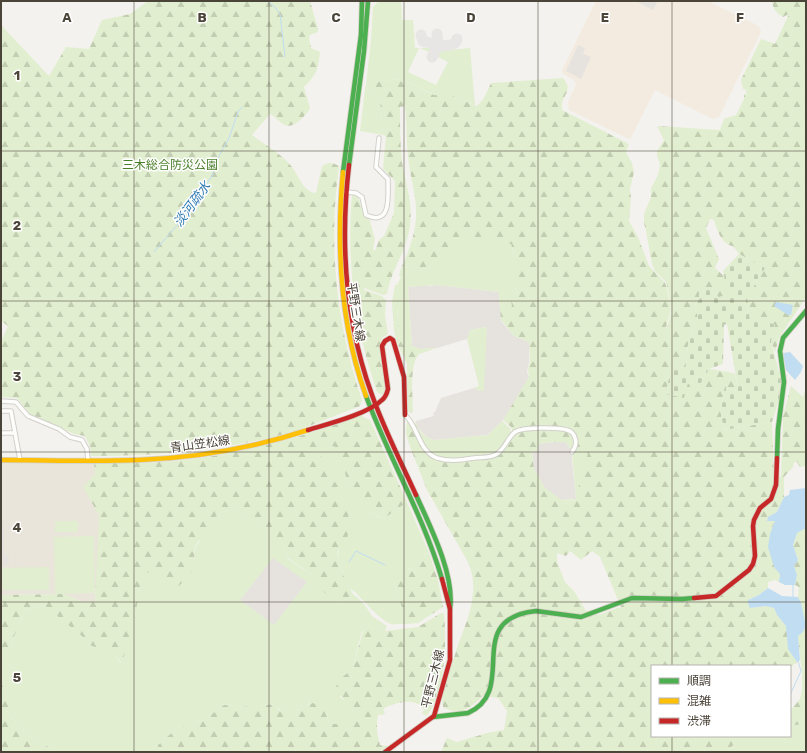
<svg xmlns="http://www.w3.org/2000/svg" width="807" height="753" viewBox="0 0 807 753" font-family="Rubik,'Noto Sans JP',sans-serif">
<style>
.commercial{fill:#f3ebdf}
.industrial{fill:#e6e2de}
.education{fill:#eae5da}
.green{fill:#e1eecf}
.forest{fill:url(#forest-firs);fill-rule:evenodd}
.cemetery{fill:url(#cemetery-stones)}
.parking{fill:#e6e3df}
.water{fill:#c0ddf1}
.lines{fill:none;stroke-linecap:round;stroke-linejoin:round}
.stream{stroke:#c0ddf1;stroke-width:1}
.taxiway{stroke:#e8e6e4;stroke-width:11}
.street-casing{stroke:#d2d0cb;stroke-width:5.5}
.fast-casing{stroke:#d3cfc5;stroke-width:6}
.slow-casing{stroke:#d3cfc5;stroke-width:6}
.jam-casing{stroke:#d3cfc5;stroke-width:6}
.street{stroke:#fdfdfc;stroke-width:3.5}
.fast{stroke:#4caf50;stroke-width:4.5}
.slow{stroke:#ffc107;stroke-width:4.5}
.jam{stroke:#c62828;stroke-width:4.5}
.grid{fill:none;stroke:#4b4439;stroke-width:1;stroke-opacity:0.55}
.labels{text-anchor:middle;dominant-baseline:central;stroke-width:3;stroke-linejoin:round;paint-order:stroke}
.park-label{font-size:12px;fill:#4a7f2a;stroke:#fff}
.street-label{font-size:12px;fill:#4b4439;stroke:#fff}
.water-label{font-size:13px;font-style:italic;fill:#2e7ab2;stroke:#fff}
.grid-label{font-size:13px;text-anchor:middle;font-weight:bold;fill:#4b4439;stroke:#fff;stroke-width:3;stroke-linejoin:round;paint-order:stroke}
</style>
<defs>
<pattern id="forest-firs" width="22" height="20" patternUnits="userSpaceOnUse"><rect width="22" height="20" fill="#e1eecf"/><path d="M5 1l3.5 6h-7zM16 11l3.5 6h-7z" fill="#c3cdb2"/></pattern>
<pattern id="cemetery-stones" width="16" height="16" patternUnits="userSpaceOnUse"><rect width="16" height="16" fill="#e1eecf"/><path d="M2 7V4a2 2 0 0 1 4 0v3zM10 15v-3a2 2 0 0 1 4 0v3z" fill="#c3cdb2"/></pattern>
</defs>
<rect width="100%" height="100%" fill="#f4f2ee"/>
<polygon class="commercial" points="596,1 708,1 759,26 761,32 719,117 713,119 655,90 631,138 629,139 569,110 568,102 576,85 574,80 563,74 562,70"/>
<g class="industrial">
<polygon points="425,285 431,286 436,285 499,292 501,321 514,336 529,342 529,362 527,372 529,377 507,416 488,435 433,440 427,437 416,426 416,421 434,416 433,413 435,412 441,398 474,388 480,391 487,327 470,330 467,339 437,348 420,349 412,346 408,287"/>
<polygon points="553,442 566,442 571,450 576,499 560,500 545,488 534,469 532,452 537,451 539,444"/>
</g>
<polygon class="education" points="1,463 94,463 104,486 95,602 84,602 63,594 1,595"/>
<g class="green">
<polygon points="401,1 402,20 413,20 415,48 431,48 429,52 419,48 408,72 436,85 448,62 438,57 440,51 470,48 475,105 450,95 435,95 401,79 380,81 366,85 371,40 373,7 378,2"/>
<polygon points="365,88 380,99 383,135 360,131"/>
<polygon points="465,237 511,243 519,276 516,283 515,288 519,292 519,297 509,310 500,310 499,292 436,285 408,287 412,346 420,349 437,348 419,354 408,347 403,345 401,343 399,336 397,304 392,302 395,285 397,285 401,277 399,275 402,266 428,269 448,246 463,241"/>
<polygon points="487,327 484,391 480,391 474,388 479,386 467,339 470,330"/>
<path d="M416,421C416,429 425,437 433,440L488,435L502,421L510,428L511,434C506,441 501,450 493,454C478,459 441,463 429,451C422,444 419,434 414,426Z"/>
<path d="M333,446L335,447C336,455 336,462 344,467L347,483L368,511L381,518L386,517L407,502L429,553L411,560L418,571L416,573L408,568L393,579L407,624C402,623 396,625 391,624C381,621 363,600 355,592L350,589L345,581L343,573L337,559L340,547L347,538L346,506L337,490L338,486L331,479L318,453L320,451Z"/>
<polygon points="575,451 585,451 588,452 588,455 577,492 577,500 571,501 566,503 560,500 576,499 572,453"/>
<path d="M234,509L239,511L255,525L268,528L273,538L284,548L288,559L315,577L326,595L341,601L350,598H358L364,604L372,616L387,626L385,631L368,626L362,631L352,670L342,677L340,697L349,704L351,716L348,722L339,724H330L324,710L310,703C300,710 282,720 276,704L250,707L224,705L204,720L176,729L158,745V752H52L50,748L32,738L8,714L12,701L1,683V666L26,609L45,606L84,637L83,643L113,653L121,663L135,617L141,581L147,571L195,568C194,545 194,549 207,532L206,528L215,517L223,512Z"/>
<rect x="55" y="521" width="23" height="11"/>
<polygon points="94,536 95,593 55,594 54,537"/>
<polygon points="49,567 49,590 1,590 1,568"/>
<polygon points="806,713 806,752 725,752 745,736 790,736 790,726 802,724"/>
</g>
<g class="forest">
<path d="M148,1H310L318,29V32L310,35L309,38L311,48L320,52C318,70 317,74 304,87L310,108C306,116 292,131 283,124C278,121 276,117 270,114L252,135C266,146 281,153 292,167C299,176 303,192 316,193L322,166C328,162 332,162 339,166C328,245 336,324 362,400L360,406C336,415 312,426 288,433C223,451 158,456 91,456L90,447L85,436L74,434L30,414L17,398L1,397V342L8,326L1,321V25L49,76L66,47L89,49L102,20L130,14Z"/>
<path d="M772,1H806V297L779,338L775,352L771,341L759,318L750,321L747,297L765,268L739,254L733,246C722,245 717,230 714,220L710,219L706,228L719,259L715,268L725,277L729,295L719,297L714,295L713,293L705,291L699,294L700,299L695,303L698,318L688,345L685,371L673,365L688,383L699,386L709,369L729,372L735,374L738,389L729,390L725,386L720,409L724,430L772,422L774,477H781L783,416L791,386L803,397L806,387V466L800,467L797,462H794L793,467L784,477V497L777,512L768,517L767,520L775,521L770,534L780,574L779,582L775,580L768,582V588L759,595L748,600L750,608L766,606L774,608L777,615L786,626L795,658L797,662L790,668V666H652V736H745L725,752H441L447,738L457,742L487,733L504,730L507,711L498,698L483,696C470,708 461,717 443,707L442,696C447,680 452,664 457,648C467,620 480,594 469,564L427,490L409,444L406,433L407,421L410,423L421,446L427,453L445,461L451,462L475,460L500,453L513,437L518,432L531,430L568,431C574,436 576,443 571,450L566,442H553L539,444L537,451L532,452L534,469L545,488L566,503L571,501L577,500V492L588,453L585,451H575L577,444L571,430L532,427L513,433L511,427L503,420L529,377L528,369L530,362L529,342L514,336L501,320L500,310H509L512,306L511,300L519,296V292L515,288L517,277L519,276L512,272L516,266L513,250L511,244L465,238L463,241L448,247L428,269L402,266C412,244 419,223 415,198C413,184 409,170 408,156C406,139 407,122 405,106L400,107C400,125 400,144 402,162C406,186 413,201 410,226C407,250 391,270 387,294L383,295L364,288V290C371,293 382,294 386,300L385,315L388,334L382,338L379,346L385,389L382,395L377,392C355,329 346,261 352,195L358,197L363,212L369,218L375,239L373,249L375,251L379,240L384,236L394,213L395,181L383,169L386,136L383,135L380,99L365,88L366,85L380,81L401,79L434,95H450L477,106L484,98L491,83L563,78C573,89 564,94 562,103C562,106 562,108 562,110L629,144L626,152L632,163L634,172L630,189L631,198L629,221L638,237L649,266L665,283L667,288L670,305V314L666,327L667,328L671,314L669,293L666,282L655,271L652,264L646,231L644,223V214L651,197V188L657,177L659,171L660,165L657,155V151L664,140L657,126L720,130L724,119L736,115L744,99V94H746V90L743,89L741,80L761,39L775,44L789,14L783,17C776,12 773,10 772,1ZM570,551L581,560L592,551L600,557L621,607L598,615L595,609L586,611L574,591L565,582L557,562V553L566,556Z"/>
<path d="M392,302L397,303V305L399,336L401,342L403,345L408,346L419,354C409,365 413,397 413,411L411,413L408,411L407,364L398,345L394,331Z"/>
<path d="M362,415L363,417L370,420L407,502L386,517L382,518L368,511L347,483L344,467C335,461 336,456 335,447L333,446L320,451L318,453L328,463L327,472L338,486L337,490L346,506L348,511L349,531L347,538L338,551L337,559L343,573L345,581L353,594L358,598H350L338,602L331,600L322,590L315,577L288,558L284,548L274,542L268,528L255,525L239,511L234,509L223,512L215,517L207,528V535C204,538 202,538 199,541C192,547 195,560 195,568L179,586L147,572L141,582L135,617L122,663L113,653L83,643V637L45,606L26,609L1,666V595L63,594L84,602L95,601L99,515L83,487L95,474L94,463C121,463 147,463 174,461C239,455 301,438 362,415Z"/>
<polygon points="806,528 806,713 802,724 790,726 790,711 800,699 802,690 802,674 798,638 798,636 803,632 805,624 803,618 801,603 798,597 799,587 795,585 797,575 794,566 798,560 793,545 797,533"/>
<path d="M429,553L438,580L443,607L418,623L407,624L393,579L394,574L401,568H407L416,573L418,571L411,560C415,557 424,556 429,553Z"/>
<path d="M441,613H444C446,640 446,665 438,691C435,700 433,709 426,716L422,713L424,710C416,696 394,703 383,709L385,713L383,715H378C376,726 377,734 380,745L388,746L379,752H158V745L176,729L204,720L224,705L250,707L276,704C278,710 279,712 285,712C301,713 301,706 313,703L324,710L330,724H339L348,722C361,695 313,695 352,670L364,628L368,626L385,631L418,627Z"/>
<polygon points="1,683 12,701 8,714 32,738 50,748 52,752 1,752"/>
</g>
<path class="cemetery" d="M739,254L765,268L747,297L750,321L759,318L775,325L771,341L781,379L780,397L772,422L724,430L720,409L725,386L729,390L738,389L727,324L724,325L723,364L709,369L699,386L688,383L684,398L665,394L673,364L685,371L688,345L698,318L695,302L700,299L699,294L705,291V289C713,289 712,296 718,297C721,297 726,295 728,295L723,271Z"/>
<g class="parking">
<polygon points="635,1 658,1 653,10"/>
<polygon points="578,45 585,48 583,54 591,57 581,79 566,71"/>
<polygon points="1,525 4,525 4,555 9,555 9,565 1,565"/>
<polygon points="273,558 307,582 274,625 240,600"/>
</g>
<g class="water">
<polygon points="776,302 793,305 791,315 788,315 774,306"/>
<polygon points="790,352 803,366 801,372 795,380 786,370 783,353"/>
<polygon points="806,488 806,528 797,533 793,545 798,560 794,566 797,575 795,585 785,585 779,582 780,574 774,567 768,547 770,534 775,521 767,521 768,517 777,512 784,497 789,495 790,490"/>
<polygon points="768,588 782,596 798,597 801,603 806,626 803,632 798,636 800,660 797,662 788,649 786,626 777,615 774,608 766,606 750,608 748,603 748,600 759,595"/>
</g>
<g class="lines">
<g class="stream">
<polyline points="267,1 274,6 280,14 285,57"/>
<polyline points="154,252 185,216 212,176 218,158 229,138 238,112 242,107"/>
<polyline points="349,562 356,551 385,565"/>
<polyline points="793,585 793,598"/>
<polyline points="790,695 801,671 798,661"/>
</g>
<g class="taxiway">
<path d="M421,35L423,41C429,44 435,41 436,49"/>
<path d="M437,47C444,44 455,48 457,39"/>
<polyline points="432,57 438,45 437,34"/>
</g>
<g class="street-casing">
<g id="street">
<path d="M346,192L356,193L362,197L366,215C392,227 388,195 388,179L376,167L379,138"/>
<polyline points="1,401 16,402 28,416 59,429 70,437 82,440 87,449 88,460"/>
<polyline points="1,411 11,411 20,460"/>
<path d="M405,415C418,426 419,452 437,458C450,462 461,460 474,458C481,457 489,458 495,455C505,450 507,438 515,432C522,427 558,427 567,430C571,431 574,434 575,438C577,443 575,448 572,452"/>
<polyline points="1,433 15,433"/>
</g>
</g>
<g class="fast-casing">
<g id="fast">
<polyline points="349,165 364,51 368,1"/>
<polyline points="343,172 361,35 362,1"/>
<path d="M366,396C389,458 423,515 442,579"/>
<polyline points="777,458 778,429 784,382 780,351 783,338 806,311"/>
<path d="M416,495C430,526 455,575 450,609"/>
<path d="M433,717L468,713C520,690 461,619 536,611L581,617L632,598L682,599L694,598"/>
</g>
</g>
<g class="slow-casing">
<g id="slow">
<path d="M343,172C336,248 340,324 366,396"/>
<path d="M1,460C47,460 92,462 138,460C196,458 253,448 308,430"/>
</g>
</g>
<g class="jam-casing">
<g id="jam">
<path d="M349,165C340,243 345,321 372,395C384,429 401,462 416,495"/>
<path d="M308,430C328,424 368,414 382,400C386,397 387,393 388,389L382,346L385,341L390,338L393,340L404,377L405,415"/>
<polyline points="694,598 716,596 749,570 753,564 755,556 753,526 754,520 760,508 771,499 776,485 777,458"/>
<polyline points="385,752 434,716 450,660 450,609 442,579"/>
</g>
</g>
<use href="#street" class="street"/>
<use href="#fast" class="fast"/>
<use href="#slow" class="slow"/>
<use href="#jam" class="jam"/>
</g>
<path class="grid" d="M134,1V752M269,1V752M404,1V752M538,1V752M672,1V666M1,151H806M1,301H806M1,452H806M1,602H806M672,736V752"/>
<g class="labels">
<g class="park-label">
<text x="170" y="165">三木総合防災公園</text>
</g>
<g class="street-label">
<text transform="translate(356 312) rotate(81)">平野三木線</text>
<text transform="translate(200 444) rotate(-8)">青山笠松線</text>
<text transform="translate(433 679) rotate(-76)">平野三木線</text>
</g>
<g class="water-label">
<text transform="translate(192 204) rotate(-54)">淡河疏水</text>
</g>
</g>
<g class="grid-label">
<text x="67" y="22">A</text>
<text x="202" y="22">B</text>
<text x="336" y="22">C</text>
<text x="471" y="22">D</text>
<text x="605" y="22">E</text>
<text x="740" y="22">F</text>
<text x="17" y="80">1</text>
<text x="17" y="230">2</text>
<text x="17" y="381">3</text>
<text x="17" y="532">4</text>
<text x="17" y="682">5</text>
</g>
<rect width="807" height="753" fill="none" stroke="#4b4439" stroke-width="4"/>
<rect x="651" y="665" width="140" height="72" fill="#ffffff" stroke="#b7b4b0"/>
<rect x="659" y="678" width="20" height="6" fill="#4caf50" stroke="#b7b4b0"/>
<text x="687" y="685" font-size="12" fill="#4b4439">順調</text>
<rect x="659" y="698" width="20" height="6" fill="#ffc107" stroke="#b7b4b0"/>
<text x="687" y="705" font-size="12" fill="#4b4439">混雑</text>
<rect x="659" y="718" width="20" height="6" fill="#c62828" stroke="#b7b4b0"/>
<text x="687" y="725" font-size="12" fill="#4b4439">渋滞</text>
</svg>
